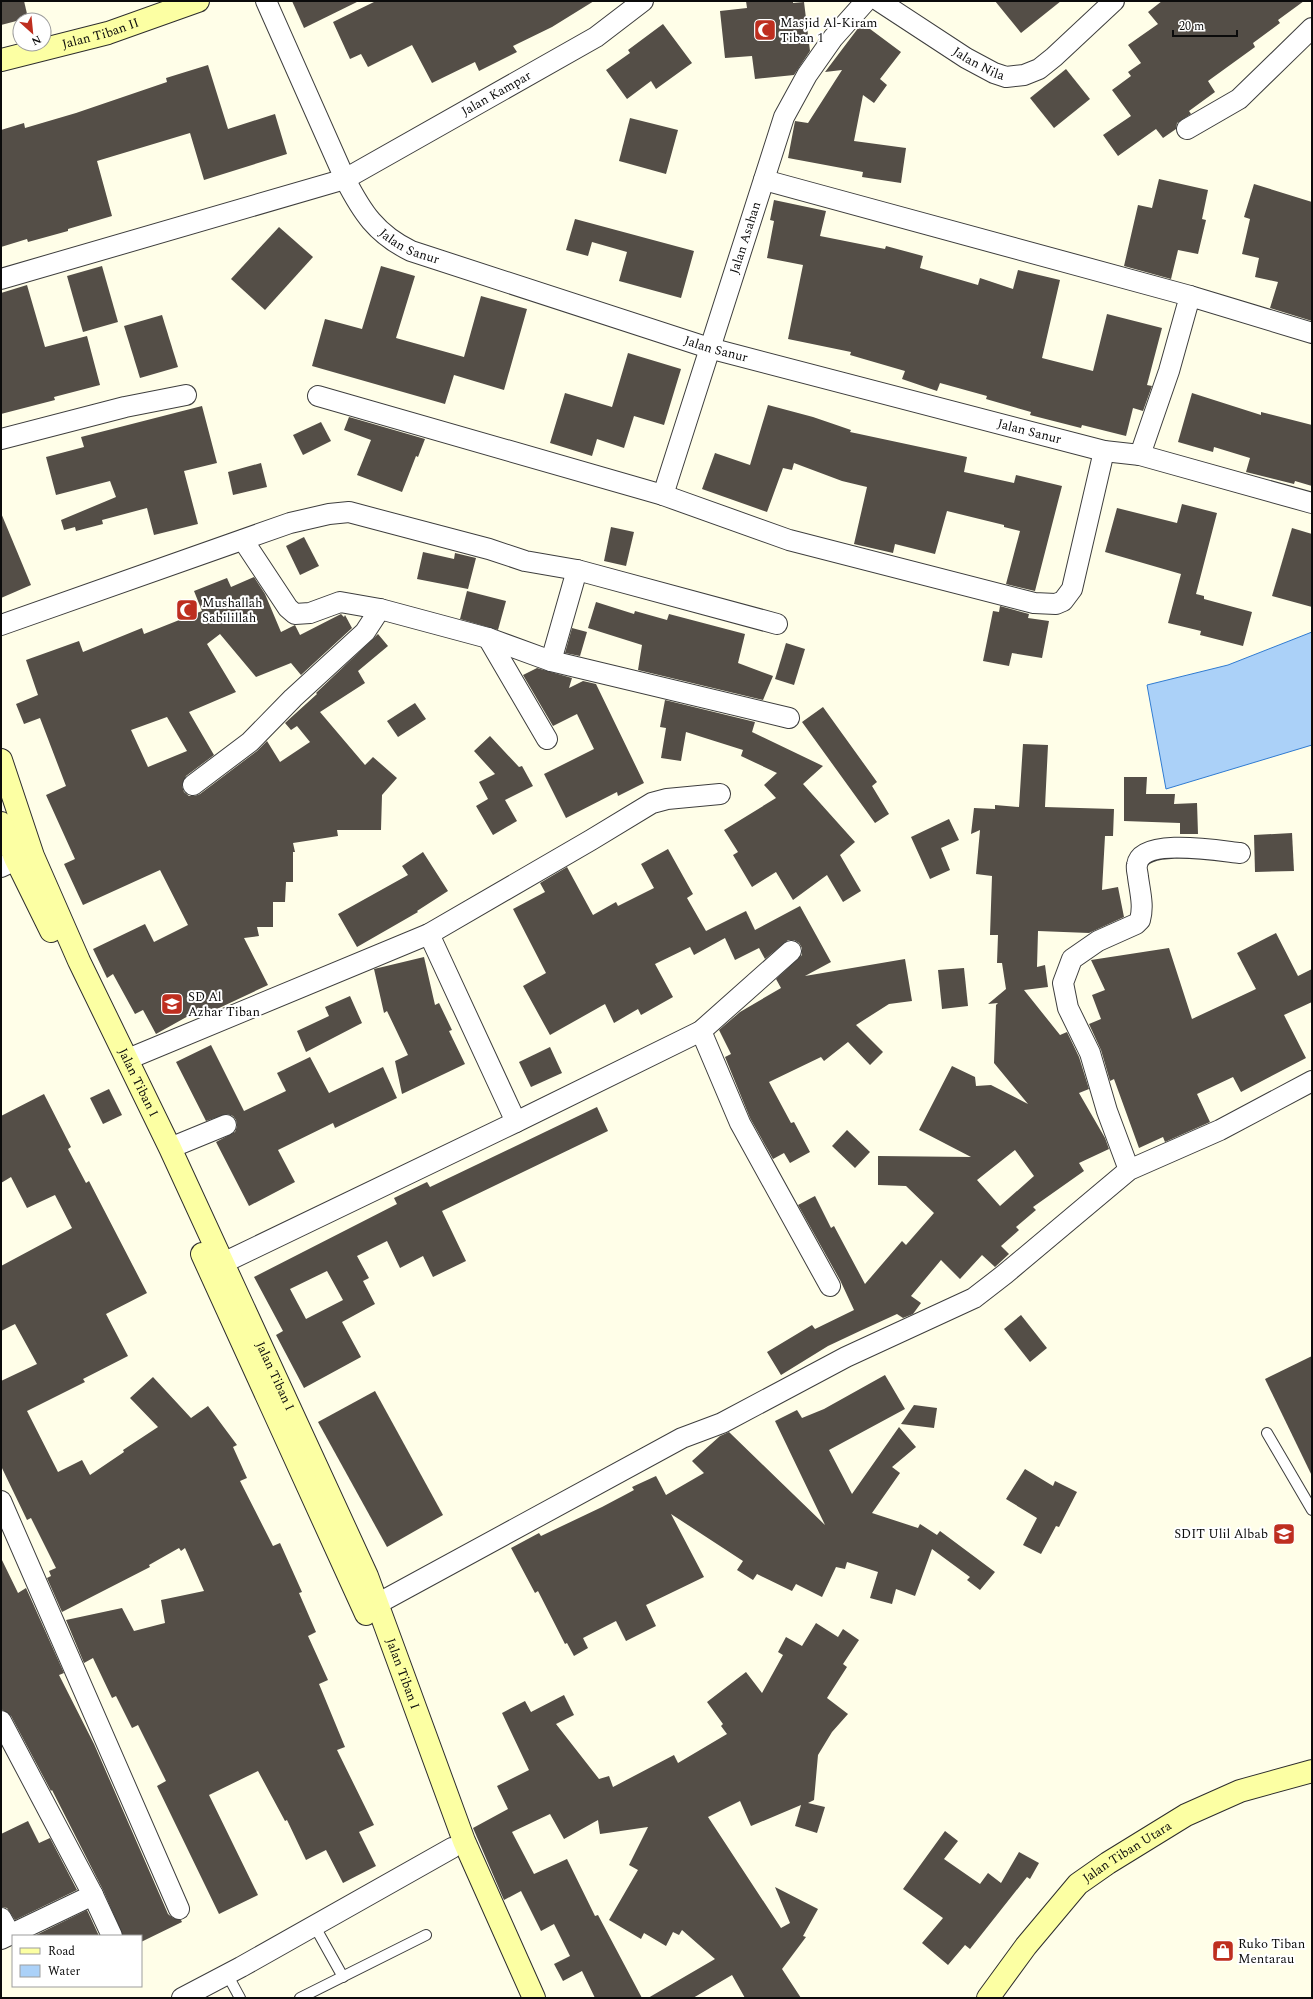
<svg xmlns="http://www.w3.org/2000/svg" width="1313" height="1999" viewBox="0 0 1313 1999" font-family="Spectral,serif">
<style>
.water{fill:#abd1f8;stroke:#307bd1}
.building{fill:#544e47;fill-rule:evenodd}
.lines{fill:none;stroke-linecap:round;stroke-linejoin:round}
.lane-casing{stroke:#3e3e3e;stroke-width:12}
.street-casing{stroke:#3e3e3e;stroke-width:22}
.secondary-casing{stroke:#2d2d2d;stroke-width:24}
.lane{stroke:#fff;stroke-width:10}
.street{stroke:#fff;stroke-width:20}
.secondary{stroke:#fcffa3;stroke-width:22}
.labels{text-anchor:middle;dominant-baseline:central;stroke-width:4;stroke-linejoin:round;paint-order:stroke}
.poi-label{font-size:13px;fill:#0b0b0b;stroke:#fff;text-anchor:start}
.street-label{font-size:13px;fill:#0b0b0b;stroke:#fff}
</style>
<rect width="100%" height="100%" fill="#fffee8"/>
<polygon class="water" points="1312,632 1312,745 1166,789 1147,685 1228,665"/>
<g class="building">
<polygon points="1,1 24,1 28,18 1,25"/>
<polygon points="292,1 359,1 304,28"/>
<polygon points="376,1 594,1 552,27 513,46 517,52 479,71 475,62 432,83 412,45 368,67 361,54 350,59 333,22"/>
<polygon points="746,1 793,1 793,3 804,2 810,51 794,75 755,79 752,56 725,58 720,11 747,8"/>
<polygon points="995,1 1061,1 1021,33"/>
<polygon points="1162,1 1304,1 1278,20 1280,23 1253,43 1255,47 1208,81 1215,92 1189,111 1191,114 1177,123 1176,129 1163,138 1156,129 1118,156 1103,135 1131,116 1112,90 1131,76 1128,72 1141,63 1128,45 1158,24 1148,12"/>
<polygon points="862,23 901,52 880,79 887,85 874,103 863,95 854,141 906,148 901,183 862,177 863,172 788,158 795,121 808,123 842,70 825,72"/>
<polygon points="663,24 692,63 656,89 651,81 627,99 606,70 630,53 628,50"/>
<polygon points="208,65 228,129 275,114 287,154 204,180 190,133 97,161 112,216 68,229 68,231 28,242 27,239 1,247 1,130 24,123 25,128 76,113 167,82 166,78"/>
<polygon points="1066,69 1090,99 1054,128 1030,98"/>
<polygon points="630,118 678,130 666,174 619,161"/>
<polygon points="1159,179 1208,190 1202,219 1206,220 1198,254 1178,250 1171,279 1124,266 1138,205 1152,208"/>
<polygon points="1254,184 1312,202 1312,321 1270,308 1278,282 1255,277 1259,258 1242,254 1250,219 1244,217"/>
<polygon points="774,200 826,211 820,236 885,249 886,246 923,256 920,268 978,285 980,278 1013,289 1018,270 1060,280 1042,358 1093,371 1107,314 1162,328 1147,385 1152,386 1143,411 1133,408 1126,436 1082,425 1081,428 1030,415 1031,412 986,399 987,396 940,383 937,391 902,379 905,371 850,355 851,352 788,339 803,265 767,258 774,221 770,220"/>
<polygon points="575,219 694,251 681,298 619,281 627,252 592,242 588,256 566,250"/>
<polygon points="279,227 313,257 265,310 231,279"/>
<polygon points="102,266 118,322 83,332 67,276"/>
<polygon points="381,266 415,276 396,338 464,357 481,296 527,309 504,390 454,375 445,404 312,366 325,319 362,329"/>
<polygon points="27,285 45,347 87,336 100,385 54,397 55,400 1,414 1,293"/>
<polygon points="162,315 178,367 140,378 124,326"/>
<polygon points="628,353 681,369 664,425 634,416 624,448 597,439 592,456 550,443 565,393 612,407"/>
<polygon points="1192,393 1261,415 1261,412 1312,425 1312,486 1295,481 1294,484 1246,472 1250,458 1214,447 1213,452 1178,442"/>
<polygon points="768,405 813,417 851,430 850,432 967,457 964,472 1014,483 1016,475 1062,486 1035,591 1006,584 1020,531 1004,527 1004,525 947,511 935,554 895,544 893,553 854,544 867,487 842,481 794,463 792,470 783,468 767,512 702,489 715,453 750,465"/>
<polygon points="202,406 217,463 184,471 198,524 154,535 147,508 102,520 103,524 76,531 75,527 64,530 61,520 116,497 110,481 56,495 46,457 84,447 81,437"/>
<polygon points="349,417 425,439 418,457 416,456 402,492 357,475 371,440 344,430"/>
<polygon points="321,422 331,441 303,455 293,435"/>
<polygon points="261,463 267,487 233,495 228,472"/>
<polygon points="1182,504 1217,513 1196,594 1204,596 1204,599 1252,612 1243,646 1200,635 1201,631 1168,623 1181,574 1105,552 1117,508 1177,523"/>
<polygon points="1,513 31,585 1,598"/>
<polygon points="611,527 634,532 626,566 604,561"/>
<polygon points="1292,528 1312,534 1312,607 1272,596"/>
<polygon points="304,537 319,566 300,575 286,546"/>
<polygon points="423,552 454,559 455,553 476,558 468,589 417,579"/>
<path d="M254,577L265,594L281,632L295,625L300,635L341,614L344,617L345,615L352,628L301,675L291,663L256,677L220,634L207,644L236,692L189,712L214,755L186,776L182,786L184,792L189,796H195L200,794L257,751L267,741L280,762L310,742L297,726L291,730L285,723L317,694L316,693L378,634L388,646L358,671L365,683L320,712L365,765L373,757L397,778L382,795L381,830H337L338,836L293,843L295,852H293V882H286L285,902H273V927H257L259,936L244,938L268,985L202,1016L199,1010L156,1034L143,1010L135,1014L113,974L107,978L93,949L145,924L154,942L188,925L160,870L83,905L64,864L75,859L46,795L66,786L40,718L24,724L16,704L38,695L26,660L79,641L83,652L142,628L144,634L202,611L194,591L227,578L231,587ZM167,717L187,751L148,767L131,730Z"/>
<polygon points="467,591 506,601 498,630 460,619"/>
<polygon points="596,602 634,614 635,611 667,620 669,614 745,634 738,663 773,676 763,700 638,670 642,645 588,628"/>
<polygon points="1000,606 1029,614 1028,618 1049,621 1042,658 1012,653 1009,666 983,661 993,611 999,612"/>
<polygon points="572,628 587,632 580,656 565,653"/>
<polygon points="786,643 805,649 794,685 775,679"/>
<polygon points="537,668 572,678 569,688 583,681 596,684 644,783 618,796 617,792 566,818 544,774 594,749 577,714 553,726 523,675"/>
<polygon points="665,700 755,722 752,732 823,766 803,784 855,842 840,855 861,891 843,902 827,875 793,900 776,872 752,887 733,855 738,852 724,830 776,798 764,785 777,773 741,756 743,750 686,732 681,761 661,758 666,728 660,727"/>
<polygon points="415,703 426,719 398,737 387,721"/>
<polygon points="823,707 877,782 872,786 889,814 875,823 802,722"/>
<polygon points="490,736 519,767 522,766 533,786 505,800 517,821 493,835 476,806 488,799 479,782 495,774 474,751"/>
<path d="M1023,744L1048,745L1045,807L1114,809L1113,836H1105L1102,890L1118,887L1124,917L1089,933L1038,931L1037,967L1045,965L1048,987L1024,990L1060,1035L1067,1032L1079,1057L1089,1089L1079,1093L1105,1138L1109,1149L1079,1163L1084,1171L1033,1207L1036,1210L1016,1227L1019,1230L1001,1246L1009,1254L995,1267L982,1255L960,1279L941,1260L911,1296L921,1303L913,1314L903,1318L897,1314L862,1330L828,1346L781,1375L767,1352L812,1325L815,1329L854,1310L840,1280L798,1205L815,1196L831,1228L834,1226L865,1284L902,1241L906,1245L934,1213L906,1186L878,1185V1156L971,1157L919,1130L952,1066L975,1077L976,1086L991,1085L1028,1104L994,1063L996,1005L998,1003L988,1004L1006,989L1002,963H997L998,935H990L992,876L976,874L980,830L971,834L974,808L995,809V805L1019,807ZM1015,1150L1034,1176L1000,1206L977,1180Z"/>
<polygon points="1124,777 1147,777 1146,794 1175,794 1174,804 1197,803 1198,834 1180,834 1180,823 1124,821"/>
<polygon points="949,819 959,840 941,848 950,870 930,879 911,837"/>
<polygon points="1292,833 1294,871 1255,872 1254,835"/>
<polygon points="668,849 693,894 687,898 706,931 746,911 755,930 800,906 831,962 805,976 905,959 912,1001 889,1004 856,1025 883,1052 870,1065 848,1042 824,1061 821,1057 769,1082 791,1123 794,1122 810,1152 790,1163 784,1153 773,1159 750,1118 725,1057 731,1054 719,1030 740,1012 781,988 776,979 802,955 802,948 799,943 794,940 788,940 765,959 759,948 735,960 725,938 694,955 690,947 655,964 673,997 641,1015 638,1009 614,1023 605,1004 550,1035 523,986 546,973 513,909 545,892 540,883 567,867 593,915 616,902 618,906 654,888 641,864"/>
<polygon points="423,852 448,891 417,911 418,912 357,947 338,914 408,875 402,866"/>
<polygon points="1276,933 1298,976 1312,969 1312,1002 1284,1015 1306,1058 1241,1092 1233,1077 1197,1094 1210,1122 1165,1142 1163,1137 1139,1148 1114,1079 1110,1081 1101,1050 1089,1024 1101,1019 1092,995 1105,990 1091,960 1169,948 1192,1019 1256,989 1237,953"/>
<polygon points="424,957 435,1005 439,1003 452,1030 449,1031 465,1064 402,1094 395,1061 408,1055 387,1011 384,1013 374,969"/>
<polygon points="964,968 968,1006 942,1009 938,970"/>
<polygon points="350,996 362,1023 306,1052 297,1031 329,1016 325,1007"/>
<polygon points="211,1045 244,1111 286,1091 277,1073 310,1057 329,1093 383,1067 397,1098 335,1128 333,1123 278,1150 295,1182 249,1206 216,1142 235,1132 237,1126 236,1120 233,1116 227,1114 206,1121 176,1062"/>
<polygon points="550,1047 562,1073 531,1087 519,1062"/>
<polygon points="109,1089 122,1115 103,1124 90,1098"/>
<polygon points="44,1094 71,1147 68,1149 86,1183 89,1181 147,1293 106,1314 128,1356 83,1379 85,1382 27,1411 58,1472 82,1460 90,1475 124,1452 123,1450 158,1427 130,1398 153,1377 191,1418 208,1406 237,1445 233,1447 247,1478 240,1481 273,1546 280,1543 302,1592 299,1593 316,1632 308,1636 328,1680 319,1684 345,1747 337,1750 374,1825 359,1832 376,1866 343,1883 326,1850 306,1860 287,1820 285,1821 258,1771 209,1795 258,1895 219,1914 157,1786 166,1781 138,1725 132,1728 116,1696 112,1698 93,1658 84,1663 66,1620 122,1608 134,1631 165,1623 161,1600 204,1591 185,1548 181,1551 179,1548 149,1565 150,1567 62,1612 47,1578 51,1576 49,1571 56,1568 31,1518 27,1520 1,1466 1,1381 37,1364 15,1324 1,1331 1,1266 72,1228 55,1195 27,1208 11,1177 1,1183 1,1116"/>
<path d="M597,1107L608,1131L442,1211L466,1261L433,1277L423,1256L400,1268L387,1241L357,1256L369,1278L363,1281L375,1304L342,1322L361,1357L304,1388L276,1335L283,1331L254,1277L397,1204L394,1198L427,1182L430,1187ZM327,1271L343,1300L306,1319L290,1289Z"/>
<polygon points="847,1130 870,1152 855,1168 832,1146"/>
<polygon points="1021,1315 1047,1348 1030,1362 1004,1329"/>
<polygon points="1312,1356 1312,1476 1265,1379"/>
<polygon points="885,1375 905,1409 829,1450 852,1494 899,1427 916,1447 892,1467 900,1473 872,1513 918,1528 920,1524 937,1535 940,1531 995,1572 980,1590 967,1580 970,1577 932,1549 915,1596 896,1589 892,1604 870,1598 878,1572 847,1562 845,1569 836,1567 822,1597 796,1584 792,1591 757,1574 753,1580 737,1570 743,1561 671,1514 704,1577 646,1605 656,1626 626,1641 616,1621 583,1638 588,1648 574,1656 567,1643 565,1644 538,1591 535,1593 511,1548 539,1533 541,1536 602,1507 634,1490 632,1487 656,1476 666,1495 704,1473 692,1461 720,1436 729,1432 825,1525 775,1421 797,1410 802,1418 824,1409"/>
<polygon points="375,1391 443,1515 387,1547 318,1422"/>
<polygon points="914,1405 937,1408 934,1428 901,1424"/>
<polygon points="1025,1469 1053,1486 1055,1481 1077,1492 1059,1527 1056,1526 1041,1554 1023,1545 1037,1518 1006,1499"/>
<polygon points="1,1558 18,1593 26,1588 64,1673 59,1675 94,1744 168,1914 173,1918 181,1920 182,1922 141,1942 141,1936 123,1936 103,1890 52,1790 51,1791 11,1716 1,1709"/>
<polygon points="816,1623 838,1637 843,1629 859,1640 843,1664 847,1667 827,1698 848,1714 832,1732 818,1755 814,1800 808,1803 825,1807 817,1833 795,1826 801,1805 751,1826 740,1801 708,1817 781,1928 790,1923 775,1887 818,1909 803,1936 806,1937 782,1969 801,1998 745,1998 732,1975 693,1998 648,1998 715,1959 682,1930 679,1935 673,1932 666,1946 644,1933 641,1939 609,1920 638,1870 629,1865 648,1827 600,1834 598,1820 564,1839 550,1814 512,1832 534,1874 567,1859 595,1916 598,1915 642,1998 595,1998 582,1971 563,1981 554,1964 570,1956 554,1924 541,1931 521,1891 504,1900 473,1828 508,1809 497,1786 529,1770 502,1713 525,1701 531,1712 564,1695 574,1715 556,1724 599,1779 609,1776 613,1787 674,1755 678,1763 727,1734 721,1726 723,1724 707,1702 746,1672 762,1693 783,1655 778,1652 786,1637 802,1646"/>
<polygon points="28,1821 39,1843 50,1838 77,1890 15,1920 7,1908 1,1907 1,1834"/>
<polygon points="945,1831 958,1841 944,1859 980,1884 988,1873 1001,1883 1019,1852 1039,1863 1030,1879 1027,1877 970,1949 965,1945 948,1965 922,1943 943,1918 903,1889"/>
<polygon points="87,1910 99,1936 34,1936"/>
</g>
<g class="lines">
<g class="lane-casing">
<g id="lane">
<polyline points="1267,1433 1312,1510"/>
<polyline points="314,1925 343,1977"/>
<polyline points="227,1974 240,1998"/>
<polyline points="300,1998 426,1935"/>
</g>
</g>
<g class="street-casing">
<g id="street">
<path id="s1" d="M266,1L345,179C362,212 376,234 411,251L709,348L1104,451L1140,455L1312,503"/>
<path id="s2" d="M879,1L966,58L994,73L1006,77L1024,75L1039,69L1054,57L1114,1"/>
<polyline points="1187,129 1239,99 1312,28"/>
<polyline points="764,180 1190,296 1169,371 1140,455"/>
<path id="s3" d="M1,279L345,179L596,37L643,1"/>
<polyline points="1190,296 1312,333"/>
<polyline points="318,396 663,495 789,540 1034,603 1056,604 1063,601 1072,589 1104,451"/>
<polyline points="1,439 125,407 186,395"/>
<path id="s4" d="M663,495L784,117L807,75L833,38L866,1"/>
<polyline points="243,540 288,608 295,614 310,613 340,602 380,609 488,638 551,661 577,570"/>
<polyline points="1,625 290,523 329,514 349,512 489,549 525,561 577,570 777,624"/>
<polyline points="488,638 547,739"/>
<polyline points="551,661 789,718"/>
<polyline points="193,785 250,742 293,698 365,632 380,609"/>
<polyline points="1,867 16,860"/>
<polyline points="429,934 516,1122"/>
<polyline points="701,1031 740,1123 830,1286"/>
<polyline points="128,1059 429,934 591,840 652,803 667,799 720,794"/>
<polyline points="170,1148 226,1125"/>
<path d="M1129,1170L1107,1111L1090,1053L1068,1008L1063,983L1072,959L1098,941L1136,924L1140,920C1144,906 1140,892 1138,877C1138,874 1136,869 1137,865C1141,837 1220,851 1240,853"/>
<polyline points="223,1263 516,1122 701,1031 791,951"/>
<polyline points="1,1501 179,1909"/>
<polyline points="377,1604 682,1438 722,1423 846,1357 974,1298 1005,1274 1129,1170 1220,1130 1312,1081"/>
<polyline points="1,1721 93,1895 1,1939"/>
<polyline points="93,1895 112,1936"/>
<polyline points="1,1918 10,1934"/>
<polyline points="182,1998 241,1967 452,1848"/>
</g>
</g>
<g class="secondary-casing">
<g id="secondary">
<path id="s5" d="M1,60L108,33L198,1"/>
<path id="s6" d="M1,760L33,856L79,961L170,1148L367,1576L464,1841L534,1998"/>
<polyline points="1,823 16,860 51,931"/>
<polyline points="202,1254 366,1614"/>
<path id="s7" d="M988,1998L1026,1946L1078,1884L1108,1863L1186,1815L1240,1791L1312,1771"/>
</g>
</g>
<use href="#lane" class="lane"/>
<use href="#street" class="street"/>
<use href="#secondary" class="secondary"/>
</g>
<defs>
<g id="mosque-square" transform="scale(1.15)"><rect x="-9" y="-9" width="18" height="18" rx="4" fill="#be2e1f" stroke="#fff"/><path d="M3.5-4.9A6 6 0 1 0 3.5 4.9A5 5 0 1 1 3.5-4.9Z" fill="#fff"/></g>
<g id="school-square" transform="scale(1.15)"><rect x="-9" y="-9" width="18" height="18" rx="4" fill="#be2e1f" stroke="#fff"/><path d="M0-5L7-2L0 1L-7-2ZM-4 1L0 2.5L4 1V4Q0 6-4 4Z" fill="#fff"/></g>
<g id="shop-square" transform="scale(1.15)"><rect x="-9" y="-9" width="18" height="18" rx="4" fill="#be2e1f" stroke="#fff"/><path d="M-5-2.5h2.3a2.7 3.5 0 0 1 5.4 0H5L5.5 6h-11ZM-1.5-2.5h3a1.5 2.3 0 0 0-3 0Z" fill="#fff"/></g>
</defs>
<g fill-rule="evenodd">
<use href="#mosque-square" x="765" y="30"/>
<use href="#mosque-square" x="187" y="610"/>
<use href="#school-square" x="172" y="1004"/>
<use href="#school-square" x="1284" y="1534"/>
<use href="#shop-square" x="1223" y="1951"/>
</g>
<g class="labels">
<g class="poi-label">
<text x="780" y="23">Masjid Al-Kiram<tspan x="780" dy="15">Tiban 1</tspan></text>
<text x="202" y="603">Mushallah<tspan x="202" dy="15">Sabilillah</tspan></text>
<text x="188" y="997">SD Al<tspan x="188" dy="15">Azhar Tiban</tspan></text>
<text x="1268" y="1534" text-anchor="end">SDIT Ulil Albab</text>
<text x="1238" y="1944">Ruko Tiban<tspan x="1238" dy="15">Mentarau</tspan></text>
</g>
<g class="street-label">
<text stroke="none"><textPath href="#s5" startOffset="103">Jalan Tiban II</textPath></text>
<text stroke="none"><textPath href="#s2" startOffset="118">Jalan Nila</textPath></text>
<text stroke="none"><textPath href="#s3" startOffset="532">Jalan Kampar</textPath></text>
<text stroke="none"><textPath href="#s4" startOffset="270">Jalan Asahan</textPath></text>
<text stroke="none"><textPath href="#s1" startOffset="291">Jalan Sanur</textPath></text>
<text stroke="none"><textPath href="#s1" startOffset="615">Jalan Sanur</textPath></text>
<text stroke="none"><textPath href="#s1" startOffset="939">Jalan Sanur</textPath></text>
<text stroke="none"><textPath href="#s6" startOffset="351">Jalan Tiban I</textPath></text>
<text stroke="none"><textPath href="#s6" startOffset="675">Jalan Tiban I</textPath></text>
<text stroke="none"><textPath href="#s6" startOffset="999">Jalan Tiban I</textPath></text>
<text stroke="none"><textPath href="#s7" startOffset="204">Jalan Tiban Utara</textPath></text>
</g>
</g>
<rect width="1313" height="1999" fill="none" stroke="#0b0b0b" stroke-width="4"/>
<rect x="12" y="1935" width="130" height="52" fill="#ffffff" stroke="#9d9d9d"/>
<rect x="20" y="1948" width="20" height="6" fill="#fcffa3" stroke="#9d9d9d"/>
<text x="48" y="1955" font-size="12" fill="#0b0b0b">Road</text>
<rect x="20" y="1965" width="20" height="12" fill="#abd1f8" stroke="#9d9d9d"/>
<text x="48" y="1975" font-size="12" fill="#0b0b0b">Water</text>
<g transform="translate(32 32) rotate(153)"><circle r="19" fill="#ffffff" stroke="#9d9d9d"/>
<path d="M0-3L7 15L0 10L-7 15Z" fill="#be2e1f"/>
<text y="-6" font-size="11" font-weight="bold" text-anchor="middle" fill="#0b0b0b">N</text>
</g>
<path d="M1173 30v6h64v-6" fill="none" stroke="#0b0b0b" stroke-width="2"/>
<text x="1179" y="30" font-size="12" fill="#0b0b0b" stroke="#ffffff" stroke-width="3" paint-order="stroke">20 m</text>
</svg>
